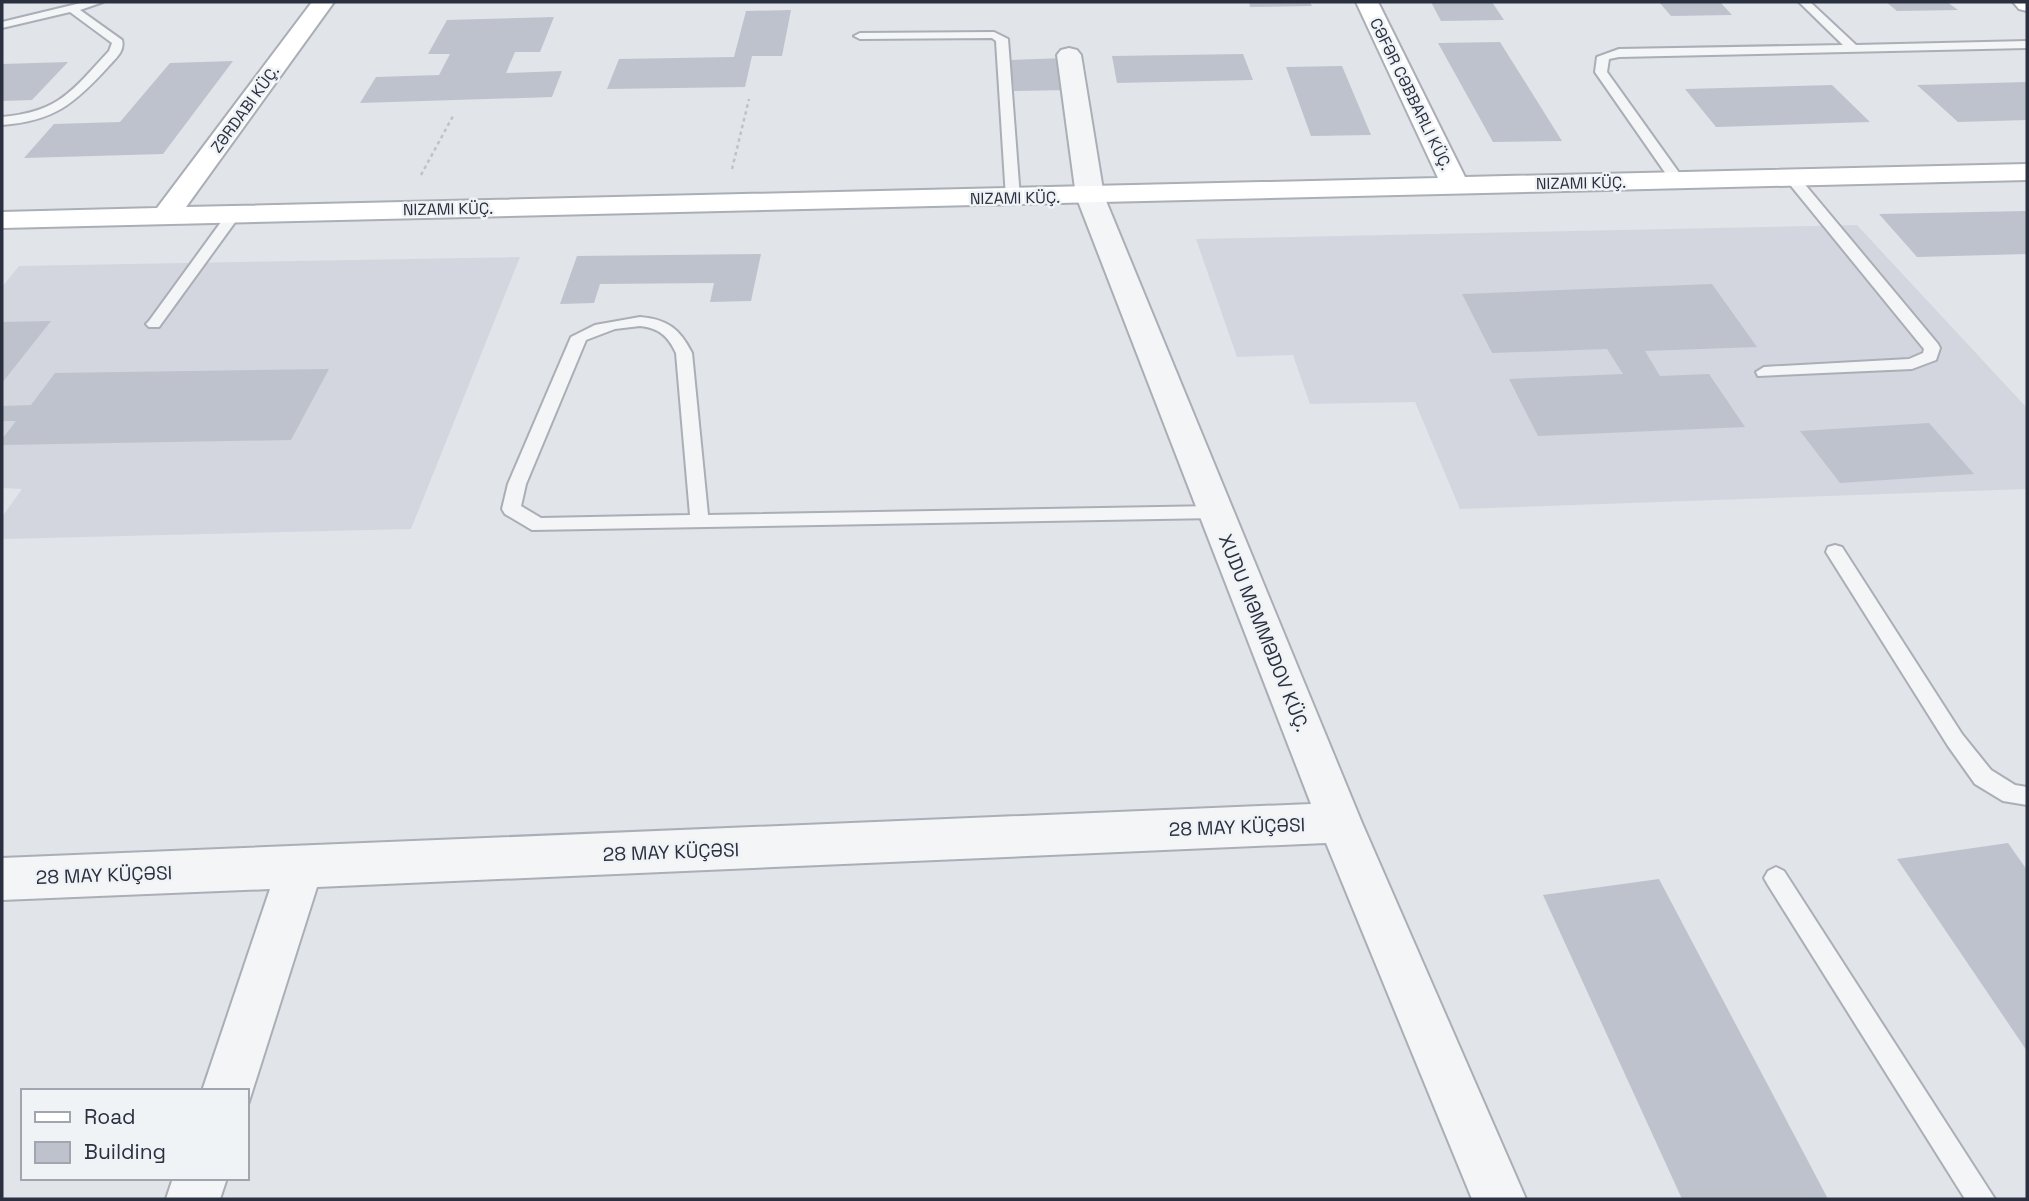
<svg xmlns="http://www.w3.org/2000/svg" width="2029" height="1201" viewBox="0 0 2029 1201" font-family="'Space Grotesk',sans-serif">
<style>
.built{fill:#d3d6de}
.building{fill:#bec2cc}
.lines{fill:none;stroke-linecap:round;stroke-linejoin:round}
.lane-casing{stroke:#aaaeb6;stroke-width:4}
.street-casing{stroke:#aaaeb6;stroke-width:4}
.secondary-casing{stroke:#aaaeb6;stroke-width:4}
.path{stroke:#bfc2c7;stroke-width:2.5;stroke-dasharray:3.5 3.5;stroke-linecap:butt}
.lane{fill:#f4f5f7;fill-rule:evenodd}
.street{fill:#f4f5f7;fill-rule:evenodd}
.secondary{fill:#fff;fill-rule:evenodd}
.labels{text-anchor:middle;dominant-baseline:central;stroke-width:5;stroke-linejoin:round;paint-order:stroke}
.far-street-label{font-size:16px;fill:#2a3040;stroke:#f0f3f6}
.street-label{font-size:19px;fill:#2a3040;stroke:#f0f3f6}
</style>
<rect width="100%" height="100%" fill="#e1e4e9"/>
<g class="built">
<polygon points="1857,225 2027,408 2027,489 1460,509 1415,402 1310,404 1293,355 1237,357 1196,239"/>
<polygon points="520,257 411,529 2,539 2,517 22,489 2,488 2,287 19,266"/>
</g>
<g class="building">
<polygon points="1249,2 1310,2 1312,6 1250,7"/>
<polygon points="1431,2 1492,2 1504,20 1441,21"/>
<polygon points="1659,2 1720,2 1732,15 1671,16"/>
<polygon points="1886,2 1947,2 1958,10 1897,11"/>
<polygon points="791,10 782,56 752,56 745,87 607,89 619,59 734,57 746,11"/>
<polygon points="554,17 540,52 515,52 506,73 562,71 552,97 360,103 376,77 439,75 450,54 428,54 447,20"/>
<polygon points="1500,42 1562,141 1493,142 1438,43"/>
<polygon points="1243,54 1253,80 1117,83 1112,56"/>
<polygon points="1064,58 1070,90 1014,91 1010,60"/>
<polygon points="233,61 163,154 24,158 54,124 120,122 170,63"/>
<polygon points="68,62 32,100 2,101 2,64"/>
<polygon points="1342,66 1371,135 1311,136 1286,67"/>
<polygon points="2027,82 2027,120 1958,122 1917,85"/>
<polygon points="1832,85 1870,122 1716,127 1685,89"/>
<polygon points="2027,211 2027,254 1917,257 1879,214"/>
<polygon points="761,254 751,301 710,302 714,283 600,284 594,303 560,304 577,256"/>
<polygon points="1712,284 1757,347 1645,351 1660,376 1709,374 1745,427 1538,436 1509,379 1623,374 1607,349 1492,353 1462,294"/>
<polygon points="51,321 2,383 2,322"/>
<polygon points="329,369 291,440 2,445 2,439 16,421 2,421 2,406 31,405 55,373"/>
<polygon points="1929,423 1974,474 1840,483 1800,431"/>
<polygon points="2008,843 2027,870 2027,1051 1897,859"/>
<polygon points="1659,879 1828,1199 1682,1199 1543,895"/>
</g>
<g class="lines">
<g class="lane-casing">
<g id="lane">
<path d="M85,2H103L80,10L122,40C125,51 116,58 108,67C74,104 54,121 2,125V117C59,112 72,91 109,51L112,43L70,12L2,28V22Z"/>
<polygon points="1799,2 1810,2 1856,45 2027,41 2027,48 1619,57 1609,59 1607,72 1685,181 1683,184 1673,184 1595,72 1597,57 1619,49 1843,45"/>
<polygon points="994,32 1008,39 1020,198 1013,202 1006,198 996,41 992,38 860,39 854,36 860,33"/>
<polygon points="1792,174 1797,175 1938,344 1940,348 1936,360 1912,369 1758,376 1756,372 1764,367 1909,359 1923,353 1924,349 1787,181 1787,175"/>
<polygon points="234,210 241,214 159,327 149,327 146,324 149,321 229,211"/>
<path d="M640,317C667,319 680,329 692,353L708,515L1216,506L1222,507L1225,512L1222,517L1216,518L532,530L505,514L502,509L508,484L571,337L595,325ZM640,326C659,328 668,336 676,353L690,515L541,518L521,506L526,484L586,340L615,329Z"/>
<polygon points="1835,545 1842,547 1962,734 1991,770 2015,785 2027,787 2027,805 2003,801 1975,784 1948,746 1826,552 1828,547"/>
<polygon points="1776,867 1784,871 1995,1199 1965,1199 1768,885 1764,878 1768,871"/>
</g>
</g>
<g class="street-casing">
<g id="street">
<polygon points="1069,48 1077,50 1081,55 1104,196 1362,823 1526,1199 1472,1199 1326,843 317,887 247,1108 247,1091 202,1091 270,889 2,900 2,858 1311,804 1076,196 1057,55 1061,50"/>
<polygon points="173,1178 227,1178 220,1199 166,1199"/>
</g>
</g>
<g class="secondary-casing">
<g id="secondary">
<polygon points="312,2 334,2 186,207 1438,178 1356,2 1378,2 1465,177 2027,164 2027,180 2,228 2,212 157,208"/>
<polygon points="2013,2 2027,2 2027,11 2019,9"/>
</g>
</g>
<g class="path">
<polyline points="732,169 749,99"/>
<polyline points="421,175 453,116"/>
</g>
<use href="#lane" class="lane"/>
<use href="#street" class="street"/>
<use href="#secondary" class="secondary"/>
</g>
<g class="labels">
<g class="far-street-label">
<text transform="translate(1411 94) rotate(64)">CƏFƏR CƏBBARLI KÜÇ.</text>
<text transform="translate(245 109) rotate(-54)">ZƏRDABI KÜÇ.</text>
<text transform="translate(1581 183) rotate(-1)">NIZAMI KÜÇ.</text>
<text transform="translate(1015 198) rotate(-1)">NIZAMI KÜÇ.</text>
<text transform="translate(448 209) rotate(-1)">NIZAMI KÜÇ.</text>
</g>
<g class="street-label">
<text transform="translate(1264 633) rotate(68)">XUDU MƏMMƏDOV KÜÇ.</text>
<text transform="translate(1237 827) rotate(-2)">28 MAY KÜÇƏSI</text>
<text transform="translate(671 852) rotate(-2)">28 MAY KÜÇƏSI</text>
<text transform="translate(104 875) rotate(-2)">28 MAY KÜÇƏSI</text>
</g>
</g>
<rect width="2029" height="1201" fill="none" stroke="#2a3040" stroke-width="7"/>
<rect x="21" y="1089" width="228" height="91" fill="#f0f3f6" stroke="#a1a5ad" stroke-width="2"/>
<rect x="35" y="1112" width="35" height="10" fill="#ffffff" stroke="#a1a5ad" stroke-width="2"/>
<text x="84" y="1124" font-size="21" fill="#2a3040">Road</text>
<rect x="35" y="1142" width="35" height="21" fill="#bec2cc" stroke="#a1a5ad" stroke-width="2"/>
<text x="84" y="1159" font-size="21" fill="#2a3040">Building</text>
</svg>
